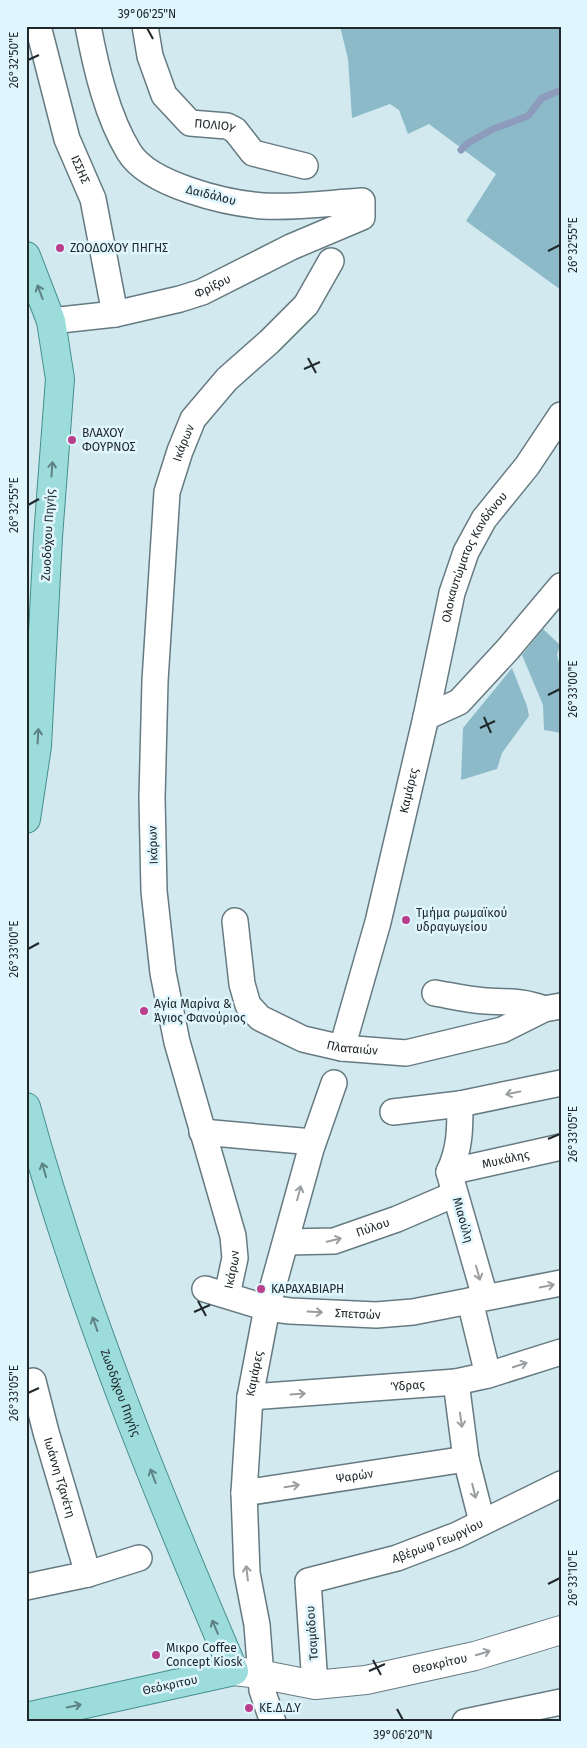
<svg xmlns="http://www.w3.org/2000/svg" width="587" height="1748" viewBox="0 0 587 1748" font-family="'Fira Sans',sans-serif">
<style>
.green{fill:#8cbac9}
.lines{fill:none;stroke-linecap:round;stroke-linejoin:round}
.stream{stroke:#8d9bbc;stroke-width:7}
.minor-casing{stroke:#667a81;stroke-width:28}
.tertiary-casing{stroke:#667a81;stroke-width:30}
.primary-casing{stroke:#468f8e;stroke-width:30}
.minor{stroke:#fff;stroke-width:25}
.tertiary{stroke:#fff;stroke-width:28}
.primary{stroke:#9cdddc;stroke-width:28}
.oneway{stroke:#5e8284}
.oneway2{stroke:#9b9ea0}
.ticks{fill:none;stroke:#20282b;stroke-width:2}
.poi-dot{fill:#bb3e8d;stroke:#dff6fe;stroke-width:2}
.labels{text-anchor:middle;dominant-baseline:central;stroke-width:5;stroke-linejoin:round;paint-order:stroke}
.street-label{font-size:12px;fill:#20282b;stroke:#dff6fe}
.poi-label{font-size:12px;fill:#20282b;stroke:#dff6fe;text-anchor:start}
.neatline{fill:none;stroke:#20282b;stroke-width:2}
.ticks-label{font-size:12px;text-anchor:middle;fill:#20282b}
</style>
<rect width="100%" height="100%" fill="#d2e9f0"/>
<g class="green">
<polygon points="340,26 561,26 561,290 466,221 496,174 429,124 408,134 399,110 390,104 352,118 348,59"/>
<polygon points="543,629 560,645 557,655 561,670 561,733 544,730 543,705 522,655"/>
<polygon points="512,668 527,706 529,716 502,753 497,769 461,780 463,728"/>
</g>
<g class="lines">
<polyline class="stream" points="461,150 468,143 493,129 528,116 542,98 561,90"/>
<g class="minor-casing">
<g id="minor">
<path id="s1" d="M38,26L67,139L93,199L115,314"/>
<path id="s2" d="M145,26L150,56L164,95L190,123L227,126L235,130L253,153L305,166"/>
<path id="s3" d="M51,321L115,314L180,299L202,292L291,247L362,217V201C329,203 296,208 263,206C226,203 149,185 129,152C107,116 96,68 88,26"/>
<polyline points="426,717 459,702 508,649 561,586"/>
<path id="s4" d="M235,921L242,984L248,1005L260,1018L303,1039L342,1048L406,1053L502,1030L544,1009L561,1006"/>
<path d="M435,993C452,996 469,1000 486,1001C508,1002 524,1001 544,1009"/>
<path id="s5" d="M342,1048L378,922L426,717L452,593L466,552L484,519L527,466L561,415"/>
<polyline points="393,1112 460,1104"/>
<polyline points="202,1132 313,1142"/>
<path id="s6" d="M449,1172L561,1147"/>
<path id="s7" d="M286,1242L334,1241L397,1219L455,1194"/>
<path id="s8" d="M205,1289L267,1308L290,1311L376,1315L413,1312L561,1283"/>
<path id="s9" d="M227,1295L235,1258L233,1236L177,1042L163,973L154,891L152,798L155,681L167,492L180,451L193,419L227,379L269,342L306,305L331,261"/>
<path d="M485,1297L449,1172C460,1149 460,1129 460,1104L561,1083"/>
<polyline points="470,1301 488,1375"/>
<path id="s10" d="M33,1381L46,1432L88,1574"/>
<polyline points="456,1382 466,1459 482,1522"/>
<path id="s11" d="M250,1397L456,1382L488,1375L561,1352"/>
<path id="s12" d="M244,1493L466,1459"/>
<polyline points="26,1587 88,1574 139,1558"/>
<path id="s13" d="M315,1685L308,1581L397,1558L457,1535L561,1484"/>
<path id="s14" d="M273,1722L262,1690L257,1625L247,1573L244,1493L250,1397L267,1308L311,1149L334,1083"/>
<polyline points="465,1722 561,1702"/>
</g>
</g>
<g class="tertiary-casing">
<g id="tertiary">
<path id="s15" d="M234,1671L259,1674L315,1685L366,1680L475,1656L561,1630"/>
</g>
</g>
<g class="primary-casing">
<g id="primary">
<polyline points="26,256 51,321 60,379 48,537 37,746 26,819"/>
<path id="s16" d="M26,1107C79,1301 155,1487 234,1671L26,1717"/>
</g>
</g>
<use href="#minor" class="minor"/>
<use href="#tertiary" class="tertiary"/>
<use href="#primary" class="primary"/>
</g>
<defs><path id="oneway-shaft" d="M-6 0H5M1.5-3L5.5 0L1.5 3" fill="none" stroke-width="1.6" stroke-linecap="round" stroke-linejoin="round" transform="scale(1.25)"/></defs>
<g class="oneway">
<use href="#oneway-shaft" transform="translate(40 292) rotate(-111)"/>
<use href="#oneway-shaft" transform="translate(52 469) rotate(-86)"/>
<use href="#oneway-shaft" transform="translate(38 736) rotate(-87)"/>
<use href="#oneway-shaft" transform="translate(44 1170) rotate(-106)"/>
<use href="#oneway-shaft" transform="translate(95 1324) rotate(-109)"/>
<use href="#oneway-shaft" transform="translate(153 1476) rotate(-111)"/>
<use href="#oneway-shaft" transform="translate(215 1627) rotate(-113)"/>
<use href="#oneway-shaft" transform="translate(74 1706) rotate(-12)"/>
</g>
<g class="oneway2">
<use href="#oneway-shaft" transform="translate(513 1093) rotate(168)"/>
<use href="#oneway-shaft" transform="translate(299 1193) rotate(-75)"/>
<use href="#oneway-shaft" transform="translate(334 1240) rotate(-13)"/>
<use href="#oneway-shaft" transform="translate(478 1273) rotate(74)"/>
<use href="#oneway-shaft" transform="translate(547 1286) rotate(-11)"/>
<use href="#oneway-shaft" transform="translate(315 1312) rotate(3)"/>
<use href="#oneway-shaft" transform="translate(520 1365) rotate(-18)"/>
<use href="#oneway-shaft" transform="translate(298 1394) rotate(-4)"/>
<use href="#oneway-shaft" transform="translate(461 1420) rotate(82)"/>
<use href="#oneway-shaft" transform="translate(292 1486) rotate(-9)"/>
<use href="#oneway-shaft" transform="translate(474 1491) rotate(76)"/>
<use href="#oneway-shaft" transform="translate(247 1573) rotate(-97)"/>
<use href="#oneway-shaft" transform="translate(483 1653) rotate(-17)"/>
</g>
<path class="ticks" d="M147,28L153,39M28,60L39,55M548,251L560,245M308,358L316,373M304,369L320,362M28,505L39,499M548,695L560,689M484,717L491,733M480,728L495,721M28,949L39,943M548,1139L560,1134M198,1301L206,1316M194,1312L210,1305M28,1393L39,1388M548,1584L560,1578M373,1660L381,1675M369,1671L385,1664M397,1709L403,1720"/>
<g class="poi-dot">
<circle cx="60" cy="248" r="5"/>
<circle cx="72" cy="440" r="5"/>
<circle cx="406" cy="920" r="5"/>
<circle cx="144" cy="1011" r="5"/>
<circle cx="261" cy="1289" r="5"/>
<circle cx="156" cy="1655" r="5"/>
<circle cx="249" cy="1708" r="5"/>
</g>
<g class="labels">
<g class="street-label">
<text stroke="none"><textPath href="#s2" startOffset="135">ΠΟΛΙΟΥ</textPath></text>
<text stroke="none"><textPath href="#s1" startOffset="150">ΙΣΣΗΣ</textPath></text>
<text transform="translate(211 195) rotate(14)">Δαιδάλου</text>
<text stroke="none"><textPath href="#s3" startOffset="166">Φρίξου</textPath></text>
<text stroke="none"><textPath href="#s9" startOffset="866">Ικάρων</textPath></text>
<text transform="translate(48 535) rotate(-87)">Ζωοδόχου Πηγής</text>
<text stroke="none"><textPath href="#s5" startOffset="510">Ολοκαυτώματος Κανδάνου</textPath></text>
<text stroke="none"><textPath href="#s5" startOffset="266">Καμάρες</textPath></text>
<text transform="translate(153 845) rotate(-92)">Ικάρων</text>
<text stroke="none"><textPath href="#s4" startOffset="201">Πλαταιών</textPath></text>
<text stroke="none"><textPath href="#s6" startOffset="58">Μυκάλης</textPath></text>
<text transform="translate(463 1220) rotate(74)">Μιαούλη</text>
<text stroke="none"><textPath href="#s7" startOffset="89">Πύλου</textPath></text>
<text stroke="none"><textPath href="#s9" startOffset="26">Ικάρων</textPath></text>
<text stroke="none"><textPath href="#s8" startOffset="156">Σπετσών</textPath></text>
<text stroke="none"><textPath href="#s14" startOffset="352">Καμάρες</textPath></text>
<text stroke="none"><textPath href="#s11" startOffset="158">Ύδρας</textPath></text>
<text stroke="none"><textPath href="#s16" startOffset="301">Ζωοδόχου Πηγής</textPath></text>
<text stroke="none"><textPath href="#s12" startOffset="112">Ψαρών</textPath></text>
<text stroke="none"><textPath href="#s10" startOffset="100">Ιωάννη Τζανέτη</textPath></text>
<text stroke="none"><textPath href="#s13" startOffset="240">Αβέρωφ Γεωργίου</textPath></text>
<text transform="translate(312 1633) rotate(-94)">Τσαμάδου</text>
<text stroke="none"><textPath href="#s15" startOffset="209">Θεοκρίτου</textPath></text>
<text transform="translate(170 1685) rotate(-12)">Θεόκριτου</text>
</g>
<g class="poi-label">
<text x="70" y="248">ΖΩΟΔΟΧΟΥ ΠΗΓΗΣ</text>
<text x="82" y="433">ΒΛΑΧΟΥ<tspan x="82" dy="14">ΦΟΥΡΝΟΣ</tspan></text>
<text x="416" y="913">Τμήμα ρωμαϊκού<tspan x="416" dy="14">υδραγωγείου</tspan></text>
<text x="154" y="1004">Αγία Μαρίνα &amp;<tspan x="154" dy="14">Άγιος Φανούριος</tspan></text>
<text x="271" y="1289">ΚΑΡΑΧΑΒΙΑΡΗ</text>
<text x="166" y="1648">Μικρο Coffee<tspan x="166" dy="14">Concept Kiosk</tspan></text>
<text x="259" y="1708">ΚΕ.Δ.Δ.Υ</text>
</g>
</g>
<rect width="587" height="1748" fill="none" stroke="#dff6fe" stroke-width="55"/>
<rect x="28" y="28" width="532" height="1692" class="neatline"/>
<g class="ticks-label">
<text x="147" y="18">39°06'25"N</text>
<text transform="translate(14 60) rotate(-90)" y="4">26°32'50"E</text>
<text transform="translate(573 245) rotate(-90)" y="4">26°32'55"E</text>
<text transform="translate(14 505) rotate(-90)" y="4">26°32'55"E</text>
<text transform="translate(573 689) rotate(-90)" y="4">26°33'00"E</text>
<text transform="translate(14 949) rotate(-90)" y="4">26°33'00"E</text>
<text transform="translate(573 1134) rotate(-90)" y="4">26°33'05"E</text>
<text transform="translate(14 1393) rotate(-90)" y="4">26°33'05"E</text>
<text transform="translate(573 1578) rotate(-90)" y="4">26°33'10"E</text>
<text x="403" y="1739">39°06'20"N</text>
</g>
</svg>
